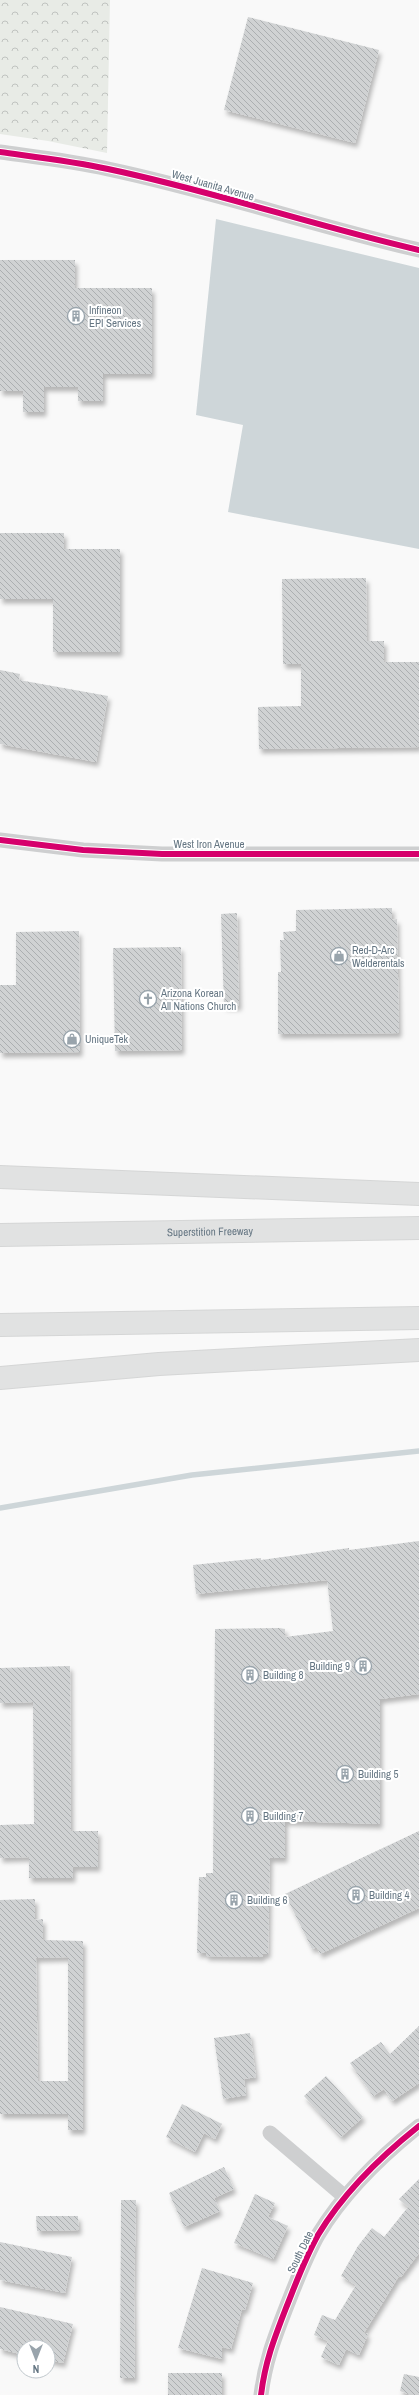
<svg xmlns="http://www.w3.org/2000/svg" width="419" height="2395" viewBox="0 0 419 2395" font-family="'Archivo Narrow',sans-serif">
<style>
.park{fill:url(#park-crowns)}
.water{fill:#ced6d9}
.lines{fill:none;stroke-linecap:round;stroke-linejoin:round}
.stream{stroke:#ced6d9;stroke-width:5.5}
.building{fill:url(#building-back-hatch);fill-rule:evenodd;filter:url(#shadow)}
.highway-casing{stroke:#d5d6d6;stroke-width:24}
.street{stroke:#cecfd0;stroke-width:15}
.highway{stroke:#e1e2e2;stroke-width:22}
.cycleway-casing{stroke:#fff;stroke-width:8}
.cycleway{stroke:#d6006c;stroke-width:6}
.labels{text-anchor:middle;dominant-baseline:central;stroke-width:4;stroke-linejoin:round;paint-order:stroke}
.street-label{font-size:11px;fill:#657683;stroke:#fff}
.poi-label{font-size:11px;fill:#657683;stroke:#fff;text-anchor:start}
</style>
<defs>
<pattern id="park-crowns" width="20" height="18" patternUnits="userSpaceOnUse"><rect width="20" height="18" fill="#e8ebe6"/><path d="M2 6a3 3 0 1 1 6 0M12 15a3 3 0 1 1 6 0" fill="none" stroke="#c0c3c0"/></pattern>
<pattern id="building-back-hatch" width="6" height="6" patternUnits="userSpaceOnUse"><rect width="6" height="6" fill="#d0d2d3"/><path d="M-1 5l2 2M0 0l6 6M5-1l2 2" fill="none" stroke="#acafb1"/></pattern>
<filter id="shadow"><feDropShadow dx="2.5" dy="4.5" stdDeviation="2" flood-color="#0004"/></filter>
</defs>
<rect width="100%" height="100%" fill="#f9f9f9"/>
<polygon class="park" points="0,0 110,0 107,153 48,141 0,134"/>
<polygon class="water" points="216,219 419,268 419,549 228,512 243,425 196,415"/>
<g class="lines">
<polyline class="stream" points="0,1508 192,1475 419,1451"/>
</g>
<g class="building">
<polygon points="248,17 379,50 355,143 224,110"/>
<polygon points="0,260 75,260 75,288 152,288 152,374 103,374 103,401 78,401 78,387 44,387 44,412 23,412 23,391 0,391"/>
<polygon points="0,533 64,533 64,549 120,549 120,652 53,652 53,599 0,599"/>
<polygon points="366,578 367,641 384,641 384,662 419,662 419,747 259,749 258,707 301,706 301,664 283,664 282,579"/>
<polygon points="0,670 20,674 19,680 108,696 96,762 0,744"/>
<polygon points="392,908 392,920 397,919 399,1033 278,1034 278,972 281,972 280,940 284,940 283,932 296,931 296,910"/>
<polygon points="237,913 239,1006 224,1006 221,914"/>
<polygon points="79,931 80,1052 0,1053 0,985 16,985 16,932"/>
<polygon points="181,947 182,1050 115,1051 113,948"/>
<polygon points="419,1541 419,1694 380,1699 380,1824 285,1821 285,1858 270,1858 268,1954 263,1954 262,1957 206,1956 206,1953 197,1953 199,1877 206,1877 206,1873 213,1873 215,1629 279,1628 285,1629 285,1637 333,1631 327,1580 196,1594 193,1565 261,1558 261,1560 349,1548 349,1550"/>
<polygon points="70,1666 71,1831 98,1831 98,1867 73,1867 73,1878 29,1878 29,1857 0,1858 0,1825 34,1824 33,1702 0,1703 0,1668"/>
<polygon points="419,1831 419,1908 320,1954 317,1947 312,1949 285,1894"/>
<path d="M35,1899V1920L43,1919V1940L83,1941V2130H68V2114H0V1900ZM68,1957V2081H38L36,1958Z"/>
<polygon points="419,2026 419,2083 392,2101 384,2089 373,2096 350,2063 381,2042 390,2054"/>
<polygon points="250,2033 256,2077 244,2079 246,2095 223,2099 214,2038"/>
<polygon points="326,2076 363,2117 341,2137 304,2096"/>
<polygon points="182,2104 222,2124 215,2139 204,2133 195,2152 166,2137"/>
<polygon points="224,2167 234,2189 214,2198 220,2211 184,2227 169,2193"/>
<polygon points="419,2179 419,2253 401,2277 399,2276 364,2333 368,2334 359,2355 346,2349 339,2365 321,2357 328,2341 314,2335 322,2315 335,2320 356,2285 341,2276 358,2246 372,2228 384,2237 408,2207 399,2199"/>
<polygon points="255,2194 275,2203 268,2217 288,2226 273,2259 234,2243"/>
<polygon points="121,2200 136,2200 134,2295 135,2378 120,2378"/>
<polygon points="36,2216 78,2216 79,2230 37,2231"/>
<polygon points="0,2242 72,2257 65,2293 0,2280"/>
<polygon points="202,2268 253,2283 245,2310 242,2309 231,2349 222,2347 222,2359 178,2348"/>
<polygon points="0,2307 73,2324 63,2363 48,2360 48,2347 24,2347 24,2355 0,2349"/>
<rect x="168" y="2373" width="54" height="22"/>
<polygon points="404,2374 419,2377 419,2395 411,2395 400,2391"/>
</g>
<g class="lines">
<g class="highway-casing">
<g id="highway">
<polyline points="0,1177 419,1194"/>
<path id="s1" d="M0,1235L419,1228"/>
<polyline points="0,1325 419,1318"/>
<polyline points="0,1378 159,1364 419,1350"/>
</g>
</g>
<g class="street">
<path d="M0,152C36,157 72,161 108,169C213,191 315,226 419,250"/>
<polyline points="0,840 83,850 162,854 419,854"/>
<polyline points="270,2133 345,2197"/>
<path d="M261,2395C265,2362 274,2339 286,2308C296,2283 305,2258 318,2235C344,2192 380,2157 419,2126"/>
</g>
<use href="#highway" class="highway"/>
<g class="cycleway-casing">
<g id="cycleway">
<path d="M0,152C36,157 72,161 108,169C213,191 315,226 419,250"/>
<polyline points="0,840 83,850 162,854 419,854"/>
<path d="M261,2395C265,2362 274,2339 286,2308C296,2283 305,2258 318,2235C344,2192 380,2157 419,2126"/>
</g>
</g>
<use href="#cycleway" class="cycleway"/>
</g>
<defs>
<g id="building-ring" transform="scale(0.9)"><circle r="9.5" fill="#fff" stroke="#99a4ac" stroke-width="1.5"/><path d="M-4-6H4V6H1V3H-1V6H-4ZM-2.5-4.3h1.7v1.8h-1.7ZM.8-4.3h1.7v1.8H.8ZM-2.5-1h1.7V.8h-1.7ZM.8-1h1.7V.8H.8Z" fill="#99a4ac"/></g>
<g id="shop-ring" transform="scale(0.9)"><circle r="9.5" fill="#fff" stroke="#99a4ac" stroke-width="1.5"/><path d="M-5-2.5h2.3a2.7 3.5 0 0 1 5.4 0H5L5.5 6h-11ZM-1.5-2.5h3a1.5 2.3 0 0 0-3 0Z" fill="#99a4ac"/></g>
<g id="church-ring" transform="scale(0.9)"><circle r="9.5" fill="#fff" stroke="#99a4ac" stroke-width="1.5"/><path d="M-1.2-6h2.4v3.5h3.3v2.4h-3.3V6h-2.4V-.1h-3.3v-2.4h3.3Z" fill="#99a4ac"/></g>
</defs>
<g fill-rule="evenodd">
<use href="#building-ring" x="76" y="316"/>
<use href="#shop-ring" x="339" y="956"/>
<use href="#church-ring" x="148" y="999"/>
<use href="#shop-ring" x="72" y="1039"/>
<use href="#building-ring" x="363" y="1666"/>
<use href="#building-ring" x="250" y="1675"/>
<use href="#building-ring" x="345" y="1774"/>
<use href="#building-ring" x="250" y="1816"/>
<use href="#building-ring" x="356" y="1895"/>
<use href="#building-ring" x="234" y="1900"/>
</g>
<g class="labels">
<g class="street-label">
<text transform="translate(213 185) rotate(16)">West Juanita Avenue</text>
<text x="209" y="844">West Iron Avenue</text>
<text stroke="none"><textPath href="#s1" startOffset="210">Superstition Freeway</textPath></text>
<text transform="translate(300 2252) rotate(-64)">South Date</text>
</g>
<g class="poi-label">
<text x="89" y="310">Infineon<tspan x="89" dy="13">EPI Services</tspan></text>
<text x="352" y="950">Red-D-Arc<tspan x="352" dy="13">Welderentals</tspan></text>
<text x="161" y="993">Arizona Korean<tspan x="161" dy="13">All Nations Church</tspan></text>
<text x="85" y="1039">UniqueTek</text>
<text x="350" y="1666" text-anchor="end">Building 9</text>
<text x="263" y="1675">Building 8</text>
<text x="358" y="1774">Building 5</text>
<text x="263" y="1816">Building 7</text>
<text x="369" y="1895">Building 4</text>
<text x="247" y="1900">Building 6</text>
</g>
</g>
<g transform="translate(36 2359) rotate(180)"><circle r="19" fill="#ffffff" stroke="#c1c8cd"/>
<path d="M0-3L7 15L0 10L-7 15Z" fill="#99a4ac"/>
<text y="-6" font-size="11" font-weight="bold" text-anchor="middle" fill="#657683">N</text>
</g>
</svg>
